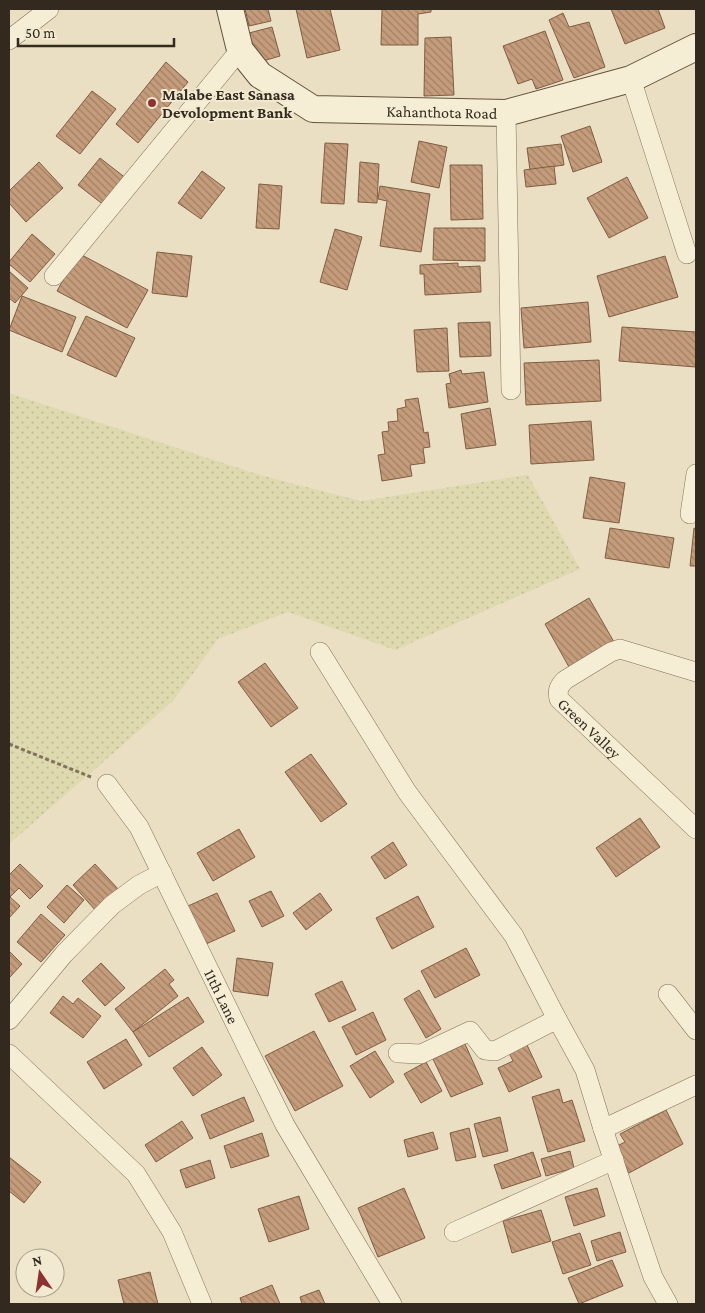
<svg xmlns="http://www.w3.org/2000/svg" width="705" height="1313" viewBox="0 0 705 1313" font-family="'Crimson Pro',serif">
<style>
.farmland{fill:url(#farmland-dots)}
.building{fill:url(#building-back-hatch);stroke:#7f5d43}
.lines{fill:none;stroke-linecap:round;stroke-linejoin:round}
.street-casing{stroke:#82715b;stroke-width:20}
.secondary-casing{stroke:#64523e;stroke-width:28}
.path{stroke:#82715b;stroke-width:3;stroke-dasharray:4 2.5;stroke-linecap:butt}
.street{stroke:#f5edd4;stroke-width:19}
.secondary{stroke:#f5edd4;stroke-width:26}
.poi-dot{fill:#8c3230;stroke:#f2e9d1;stroke-width:2}
.labels{text-anchor:middle;dominant-baseline:central;stroke-width:4;stroke-linejoin:round;paint-order:stroke}
.poi-label{font-size:16px;font-weight:bold;fill:#33291e;stroke:#f2e9d1;text-anchor:start}
.street-label{font-size:16px;fill:#33291e;stroke:#f2e9d1}
</style>
<defs>
<pattern id="farmland-dots" width="8" height="8" patternUnits="userSpaceOnUse" patternTransform="scale(1.25)"><rect width="8" height="8" fill="#dfd9b0"/><path d="M2 2h.1M6 6h.1" fill="none" stroke="#c0ba97" stroke-width="1.8" stroke-linecap="round"/></pattern>
<pattern id="building-back-hatch" width="6" height="6" patternUnits="userSpaceOnUse" patternTransform="scale(1.25)"><rect width="6" height="6" fill="#c59c7b"/><path d="M-1 5l2 2M0 0l6 6M5-1l2 2" fill="none" stroke="#a17f64"/></pattern>
</defs>
<rect width="100%" height="100%" fill="#eadfc2"/>
<polygon class="farmland" points="9,393 260,475 361,501 528,475 580,569 395,650 288,612 218,639 173,701 9,844"/>
<g class="building">
<polygon points="245,9 268,9 271,21 249,26"/>
<polygon points="296,9 330,9 340,50 307,58"/>
<polygon points="382,9 431,9 431,12 418,14 418,45 381,45"/>
<polygon points="611,9 658,9 665,28 625,44"/>
<polygon points="563,13 569,27 589,22 605,67 574,78 549,20"/>
<polygon points="272,27 280,56 256,63 249,33"/>
<polygon points="545,31 563,80 536,89 532,79 518,84 503,46"/>
<polygon points="451,37 454,95 424,96 425,38"/>
<polygon points="166,62 188,82 138,143 116,124"/>
<polygon points="92,91 116,109 80,154 56,136"/>
<polygon points="590,126 602,162 573,172 561,136"/>
<polygon points="419,141 447,147 439,188 411,182"/>
<polygon points="325,143 348,144 344,204 321,203"/>
<polygon points="561,144 564,165 530,170 527,148"/>
<polygon points="100,158 127,179 105,206 78,185"/>
<polygon points="39,162 63,188 26,222 9,203 9,191"/>
<polygon points="360,162 379,164 377,203 358,202"/>
<polygon points="450,165 482,165 483,219 451,220"/>
<polygon points="554,166 556,184 526,187 524,170"/>
<polygon points="202,171 225,188 201,219 178,203"/>
<polygon points="627,177 648,218 609,238 587,198"/>
<polygon points="259,184 282,186 279,229 256,228"/>
<polygon points="380,186 430,194 421,252 380,246 387,201 378,199"/>
<polygon points="434,228 485,228 485,261 433,260"/>
<polygon points="335,229 362,237 347,290 320,282"/>
<polygon points="32,234 55,254 30,282 9,264 9,262"/>
<polygon points="157,252 192,256 187,297 152,293"/>
<polygon points="78,253 148,290 127,328 57,291"/>
<polygon points="665,256 678,297 609,317 597,276"/>
<polygon points="458,263 458,267 480,266 481,292 425,295 424,274 420,274 420,265"/>
<polygon points="9,271 28,288 15,303 9,298"/>
<polygon points="22,296 76,317 62,352 9,330"/>
<polygon points="588,302 591,342 524,348 521,308"/>
<polygon points="86,316 135,338 116,377 67,355"/>
<polygon points="490,322 491,356 460,357 458,323"/>
<polygon points="622,327 696,332 696,367 619,361"/>
<polygon points="447,328 449,371 417,372 414,330"/>
<polygon points="599,360 601,401 526,405 524,363"/>
<polygon points="461,370 462,374 484,372 488,402 449,408 446,384 451,383 449,374"/>
<polygon points="418,398 424,433 428,432 430,447 423,448 425,463 410,465 412,476 382,481 378,455 385,454 382,432 389,431 388,422 398,421 397,409 406,407 405,400"/>
<polygon points="490,408 496,445 466,449 461,414"/>
<polygon points="591,421 594,460 531,464 529,425"/>
<polygon points="590,477 625,483 619,523 583,518"/>
<polygon points="610,528 674,538 669,568 605,558"/>
<polygon points="694,528 696,529 696,566 690,566"/>
<polygon points="589,598 614,642 569,667 545,624"/>
<polygon points="265,663 298,708 271,727 238,682"/>
<polygon points="311,754 347,804 321,822 285,772"/>
<polygon points="640,818 660,847 616,877 596,848"/>
<polygon points="239,829 255,857 213,881 197,853"/>
<polygon points="393,842 407,865 385,879 371,857"/>
<polygon points="20,864 43,886 30,899 19,888 10,897 20,906 9,918 9,875"/>
<polygon points="95,864 119,890 96,911 73,885"/>
<polygon points="67,885 84,900 64,923 47,907"/>
<polygon points="271,891 284,916 262,927 249,901"/>
<polygon points="217,893 235,931 206,944 188,906"/>
<polygon points="320,893 332,910 306,930 293,913"/>
<polygon points="418,896 434,927 392,949 376,918"/>
<polygon points="41,914 65,935 41,962 17,942"/>
<polygon points="466,948 480,975 435,998 421,971"/>
<polygon points="9,951 22,964 9,978"/>
<polygon points="237,958 273,963 268,996 233,991"/>
<polygon points="101,963 125,988 105,1006 82,981"/>
<polygon points="165,969 174,980 169,984 178,996 133,1032 115,1009"/>
<polygon points="342,981 356,1010 329,1022 315,994"/>
<polygon points="419,990 441,1029 426,1038 404,999"/>
<polygon points="63,996 73,1004 78,998 101,1016 83,1038 50,1013"/>
<polygon points="188,997 204,1022 149,1057 133,1032"/>
<polygon points="373,1012 386,1040 356,1055 342,1027"/>
<polygon points="314,1031 343,1086 295,1111 265,1056"/>
<polygon points="126,1039 142,1065 104,1089 87,1062"/>
<polygon points="465,1044 483,1084 451,1097 433,1059"/>
<polygon points="527,1045 542,1077 509,1092 498,1068 513,1061 509,1053"/>
<polygon points="202,1047 222,1075 193,1096 173,1068"/>
<polygon points="375,1051 394,1082 370,1098 350,1066"/>
<polygon points="426,1062 442,1091 421,1103 404,1074"/>
<polygon points="559,1089 563,1103 572,1100 585,1141 548,1152 532,1097"/>
<polygon points="244,1097 254,1121 210,1139 201,1115"/>
<polygon points="666,1110 683,1144 629,1173 615,1147 625,1142 620,1134"/>
<polygon points="500,1117 508,1151 483,1157 474,1124"/>
<polygon points="182,1121 193,1138 156,1162 145,1145"/>
<polygon points="469,1128 476,1157 456,1161 450,1133"/>
<polygon points="433,1132 438,1149 408,1157 404,1140"/>
<polygon points="262,1133 269,1156 231,1168 224,1146"/>
<polygon points="570,1151 574,1168 546,1176 541,1159"/>
<polygon points="533,1152 541,1176 502,1189 494,1165"/>
<polygon points="9,1157 41,1182 24,1203 9,1191"/>
<polygon points="210,1160 215,1178 186,1188 180,1170"/>
<polygon points="404,1188 425,1238 378,1257 358,1208"/>
<polygon points="597,1188 605,1216 574,1226 565,1197"/>
<polygon points="299,1196 309,1229 269,1242 258,1209"/>
<polygon points="541,1210 551,1241 512,1253 503,1221"/>
<polygon points="620,1232 626,1252 597,1261 591,1241"/>
<polygon points="580,1233 591,1265 563,1274 552,1242"/>
<polygon points="612,1260 623,1286 579,1304 568,1278"/>
<polygon points="150,1272 158,1304 124,1304 118,1280"/>
<polygon points="272,1285 280,1304 242,1304 240,1298"/>
<polygon points="319,1290 325,1304 302,1304 300,1297"/>
</g>
<g class="lines">
<g class="street-casing">
<g id="street">
<polyline points="9,40 49,9"/>
<polyline points="631,79 687,254"/>
<polyline points="506,113 511,390"/>
<polyline points="54,276 240,50"/>
<polyline points="690,514 696,474"/>
<polyline points="320,652 407,792 514,936 557,1019 585,1070 603,1129 653,1277 668,1304"/>
<path id="s1" d="M696,672L620,649L611,652L565,680C559,686 557,690 559,699L696,829"/>
<path id="s2" d="M107,784L139,827L285,1125L392,1304"/>
<polyline points="668,994 696,1030"/>
<polyline points="9,1020 64,954 112,905 139,885 162,873"/>
<polyline points="398,1053 421,1054 470,1031 485,1050 495,1051 557,1019"/>
<polyline points="9,1054 136,1174 172,1232 202,1304"/>
<polyline points="603,1129 696,1085"/>
<polyline points="454,1232 614,1160"/>
</g>
</g>
<g class="secondary-casing">
<g id="secondary">
<path id="s3" d="M230,9L240,50L260,75L313,109L506,113L631,79L696,47"/>
</g>
</g>
<polyline class="path" points="9,744 91,777"/>
<use href="#street" class="street"/>
<use href="#secondary" class="secondary"/>
</g>
<circle class="poi-dot" cx="152" cy="103" r="5"/>
<g class="labels">
<g class="poi-label">
<text x="162" y="94">Malabe East Sanasa<tspan x="162" dy="18">Devolopment Bank</tspan></text>
</g>
<g class="street-label">
<text stroke="none"><textPath href="#s3" startOffset="266">Kahanthota Road</textPath></text>
<text stroke="none"><textPath href="#s1" startOffset="206">Green Valley</textPath></text>
<text stroke="none"><textPath href="#s2" startOffset="242">11th Lane</textPath></text>
</g>
</g>
<rect width="705" height="1313" fill="none" stroke="#33291e" stroke-width="20"/>
<g transform="translate(40 1273) rotate(347)"><circle r="24" fill="#f2e9d1" stroke="#a69c89"/>
<path d="M0-4L9 19L0 12L-9 19Z" fill="#8c3230"/>
<text y="-8" font-size="14" font-weight="bold" text-anchor="middle" fill="#33291e">N</text>
</g>
<path d="M18 38v8h156v-8" fill="none" stroke="#33291e" stroke-width="2.5"/>
<text x="25" y="38" font-size="15" fill="#33291e" stroke="#f2e9d1" stroke-width="4" paint-order="stroke">50 m</text>
</svg>
